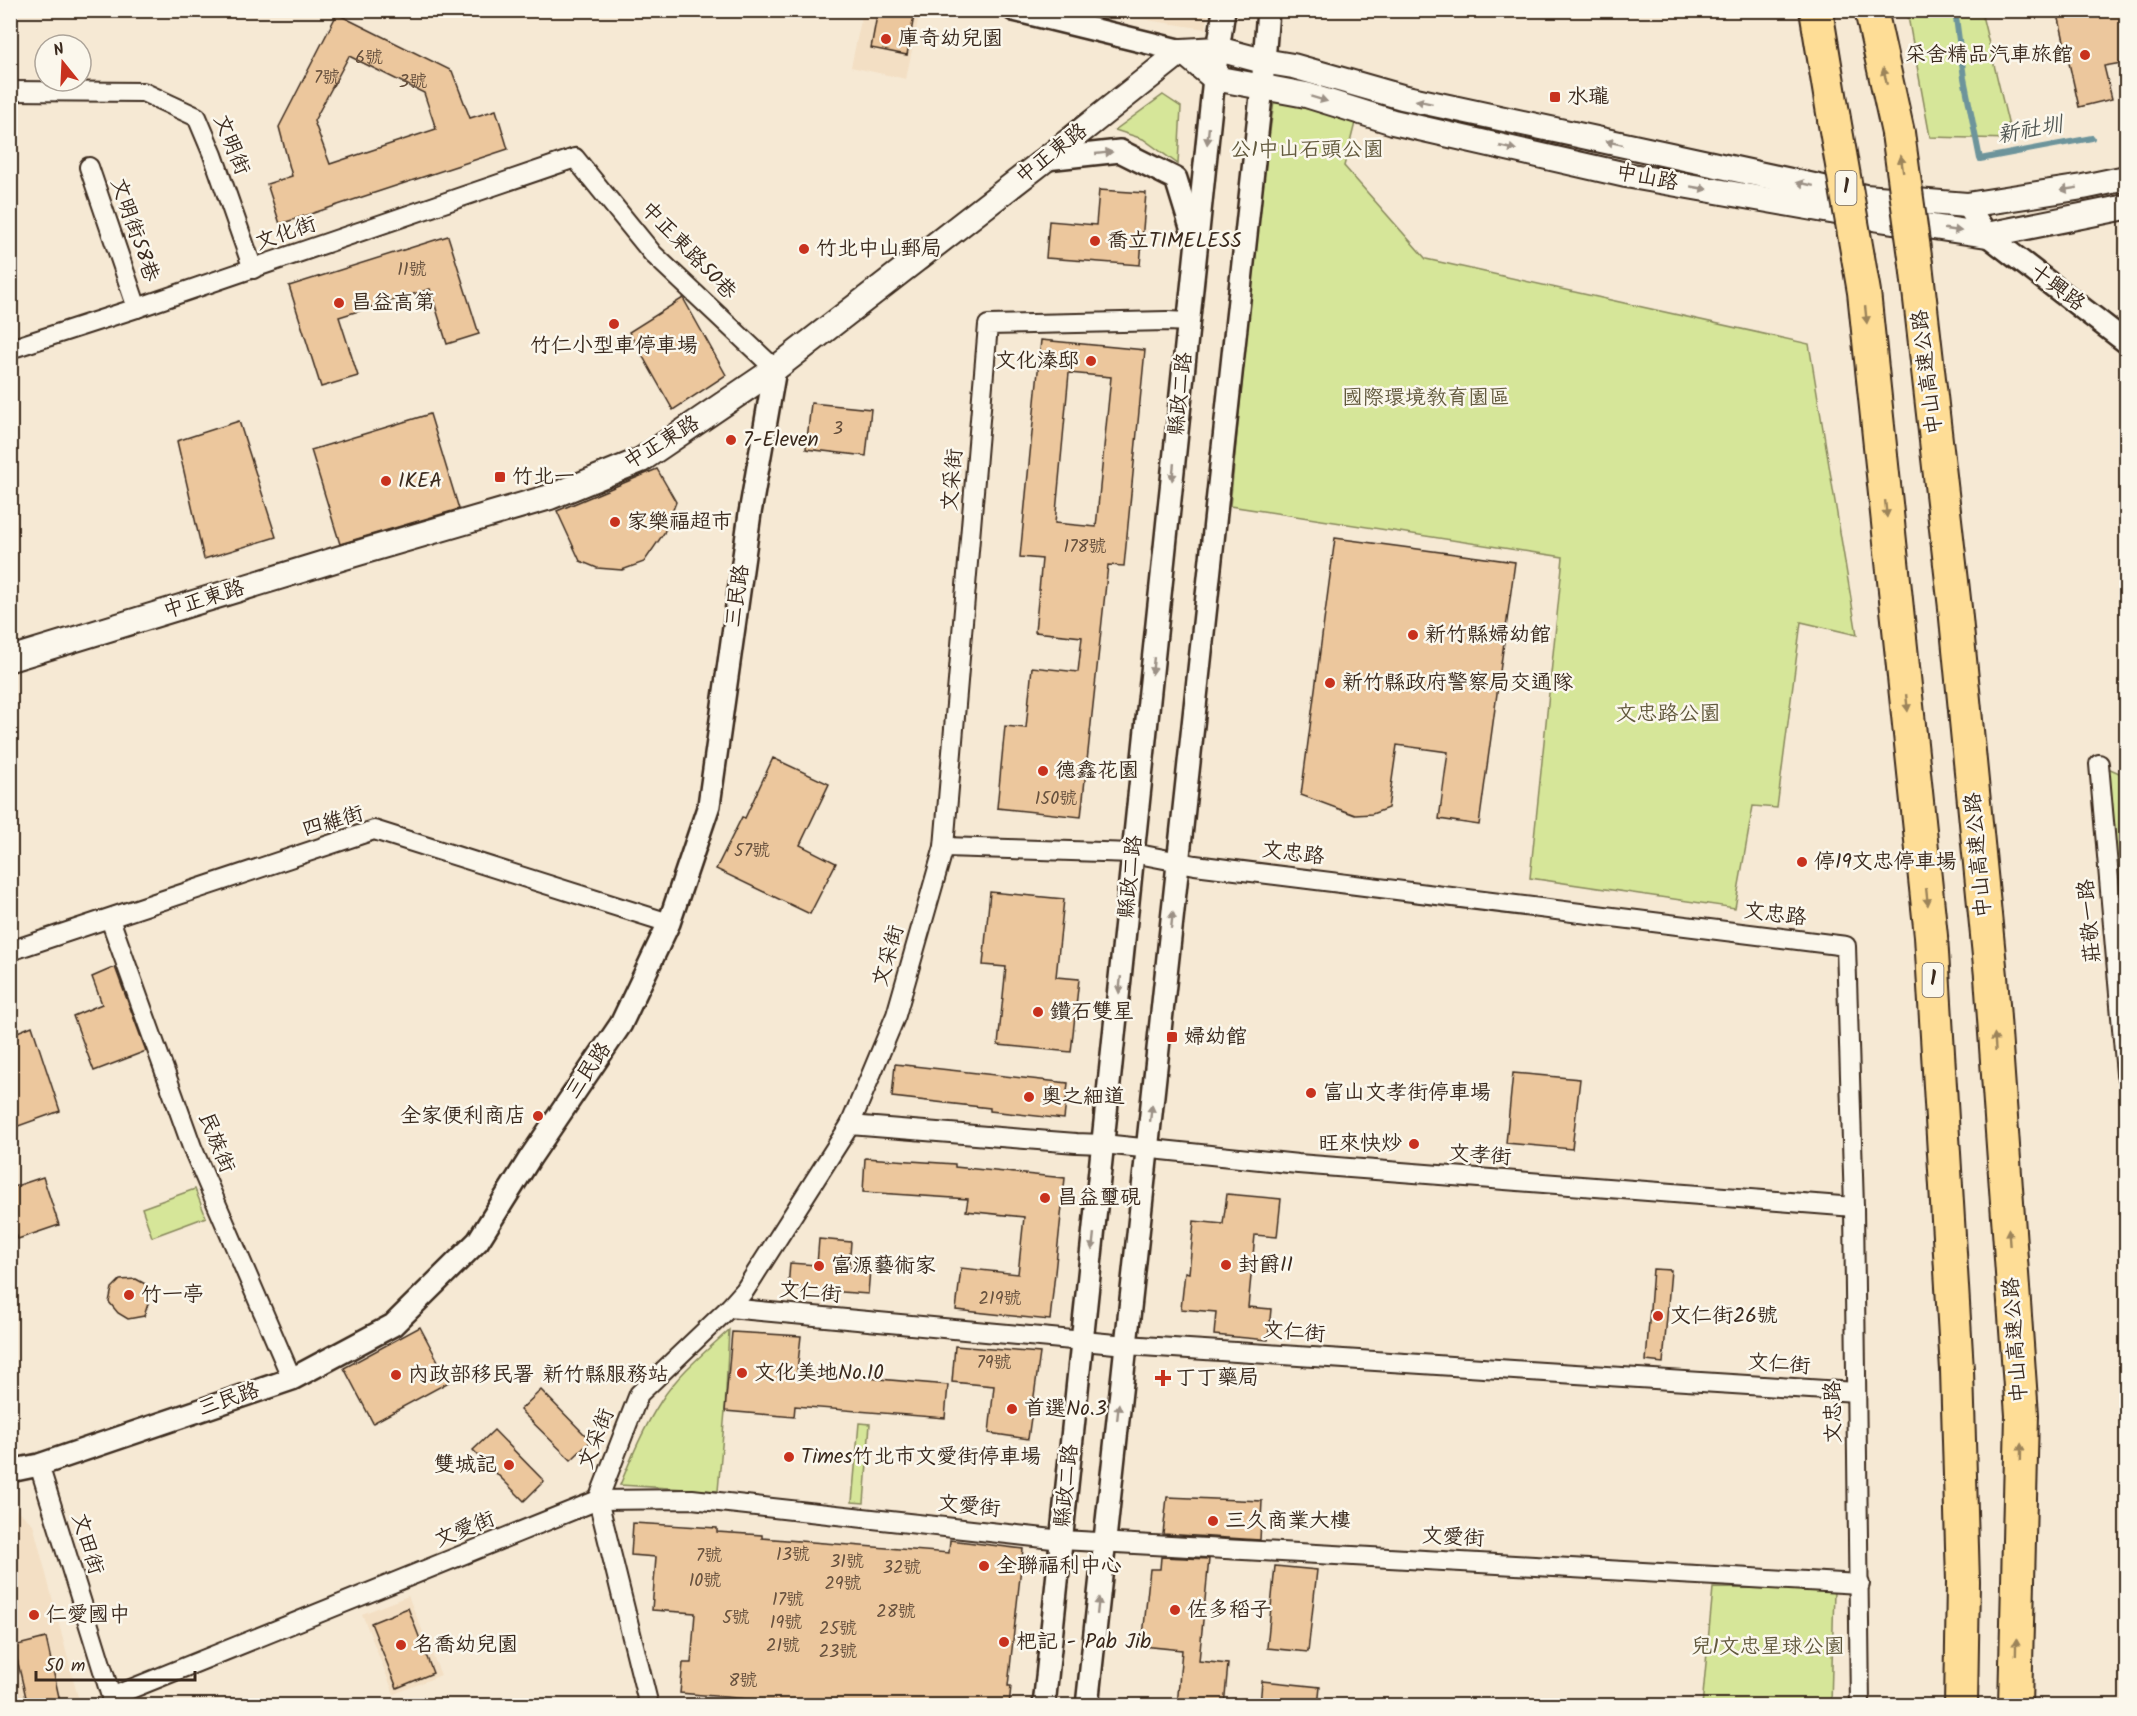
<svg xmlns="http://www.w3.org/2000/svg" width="2137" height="1716" viewBox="0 0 2137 1716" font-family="Kalam,'LXGW WenKai TC',sans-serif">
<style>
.built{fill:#f3dfc4}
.green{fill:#d6e699;stroke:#88885c;stroke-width:1.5}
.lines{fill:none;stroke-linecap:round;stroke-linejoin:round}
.stream{stroke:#6d949b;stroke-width:6}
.building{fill:#ecc79d;stroke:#3b2a1e;stroke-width:1.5;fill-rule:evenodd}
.minor-casing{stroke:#3b2a1e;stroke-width:22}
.tertiary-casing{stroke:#3b2a1e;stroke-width:26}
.secondary-casing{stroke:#3b2a1e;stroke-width:28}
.motorway-casing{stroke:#3b2a1e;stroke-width:36}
.minor{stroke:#fbf7ec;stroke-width:18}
.tertiary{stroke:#fbf7ec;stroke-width:21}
.secondary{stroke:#fbf7ec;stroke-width:24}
.motorway{stroke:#fedd96;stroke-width:32}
.motorway-bridge-casing{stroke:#3b2a1e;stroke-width:36;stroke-linecap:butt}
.motorway-bridge{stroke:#fedd96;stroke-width:32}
.oneway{fill:#9c845a}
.oneway2{fill:#9b9085}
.poi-dot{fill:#c8321e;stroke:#fbf7ec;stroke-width:2}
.labels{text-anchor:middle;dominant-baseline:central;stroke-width:5;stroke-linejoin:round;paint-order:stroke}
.number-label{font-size:18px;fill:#67513e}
.shield{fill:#fbf7ec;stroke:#75685c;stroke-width:1.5}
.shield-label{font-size:20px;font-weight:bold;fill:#3b2a1e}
.poi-label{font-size:21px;fill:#3b2a1e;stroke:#fbf7ec;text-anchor:start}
.street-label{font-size:21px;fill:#3b2a1e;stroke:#fbf7ec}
.park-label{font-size:21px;fill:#62593d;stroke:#fbf7ec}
.water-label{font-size:22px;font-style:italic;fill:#505652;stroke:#fbf7ec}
</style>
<rect width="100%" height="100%" fill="#f6e9d4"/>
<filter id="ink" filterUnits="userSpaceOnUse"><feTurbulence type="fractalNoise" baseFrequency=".0167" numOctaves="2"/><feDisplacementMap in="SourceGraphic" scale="12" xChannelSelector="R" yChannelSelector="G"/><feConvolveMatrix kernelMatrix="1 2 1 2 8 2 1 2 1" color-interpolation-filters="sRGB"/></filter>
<g filter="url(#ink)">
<g class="built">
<polygon points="863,11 920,11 906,79 851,67"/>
<polygon points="1088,11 1208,10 1208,11 1206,29"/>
<polygon points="10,1504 33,1524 80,1705 11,1705"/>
<polygon points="408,1596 441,1675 394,1694 362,1614"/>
</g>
<g class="green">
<polygon points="1907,11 1981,11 2012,139 1930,137"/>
<polygon points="1163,95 1181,107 1178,164 1143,139 1115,130"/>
<polygon points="1274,101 1356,119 1344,166 1426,259 1809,344 1857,635 1801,622 1777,808 1753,806 1735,908 1530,878 1563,557 1230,506 1256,237"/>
<polygon points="2099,764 2126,776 2126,1074"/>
<polygon points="195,1189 206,1217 152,1237 142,1208"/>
<path d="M729,1330L725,1411L718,1491L620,1485C632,1456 644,1427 661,1401C678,1374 705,1352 729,1330Z"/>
<polygon points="859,1423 870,1424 864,1503 852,1502"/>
<polygon points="1713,1588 1834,1589 1831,1705 1702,1706"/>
</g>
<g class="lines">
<polyline class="stream" points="1955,10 1964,78 1980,159 2092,138"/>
</g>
<g class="building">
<polygon points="878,10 915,10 907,55 871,48"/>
<polygon points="2057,10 2127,10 2127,62 2104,66 2112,99 2079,107"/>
<path d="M337,14L452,71L470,118L496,110L508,149L280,224L267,184L292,176L279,127ZM349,56L424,93L436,129L330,164L314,121Z"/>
<polygon points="1099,190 1146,193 1140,265 1046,258 1049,221 1096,225"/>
<polygon points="448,236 479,334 447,344 430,289 339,317 358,376 321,387 289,286"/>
<polygon points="683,298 726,375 673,410 629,332"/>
<path d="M1041,340L1145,350L1124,566L1108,565L1081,817L997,808L1005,726L1026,728L1032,667L1078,672L1082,637L1035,632L1042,559L1020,557ZM1069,373L1111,377L1096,527L1055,523Z"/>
<polygon points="811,403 871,409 866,456 806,449"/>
<polygon points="430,414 459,509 340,544 311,450"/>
<polygon points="239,421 276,537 204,559 177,441"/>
<polygon points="657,469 676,502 664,533 644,562 622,570 597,568 580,561 557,511"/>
<polygon points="1335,538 1515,562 1479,825 1439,819 1448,752 1397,745 1388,808 1372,814 1355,815 1301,795"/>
<polygon points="773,758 829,784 800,845 836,863 810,914 716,869 742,817 745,818"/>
<polygon points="990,892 1064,899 1056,977 1079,979 1071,1052 998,1045 1006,967 983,965"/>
<polygon points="115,967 146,1051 94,1071 73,1016 102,1004 92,977"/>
<polygon points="32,1026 60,1111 10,1129 10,1035"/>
<polygon points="895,1064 1068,1083 1064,1119 990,1111 990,1108 892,1097"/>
<polygon points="1513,1073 1580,1079 1572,1149 1506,1143"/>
<polygon points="865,1158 955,1164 955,1167 1065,1178 1050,1320 956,1310 961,1268 1018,1274 1024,1217 966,1211 968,1199 863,1192"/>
<polygon points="43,1177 59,1225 18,1239 10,1218 10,1188"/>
<polygon points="1227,1194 1281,1199 1277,1237 1255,1235 1248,1307 1271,1309 1268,1340 1214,1335 1216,1312 1181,1309 1185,1272 1189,1273 1194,1221 1223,1224"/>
<polygon points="819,1239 851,1242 849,1268 870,1269 868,1294 788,1288 790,1263 817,1265"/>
<polygon points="1653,1269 1671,1270 1663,1363 1646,1361"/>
<polygon points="136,1279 147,1285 148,1304 144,1316 128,1319 118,1313 109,1302 112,1288 120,1280"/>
<polygon points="420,1327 449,1382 373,1423 344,1368"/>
<polygon points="732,1332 801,1336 797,1372 948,1385 945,1418 795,1406 794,1417 725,1411"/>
<polygon points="955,1346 1040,1353 1028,1439 989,1433 994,1386 952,1382"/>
<polygon points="541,1390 591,1441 571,1460 520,1410"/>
<polygon points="494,1430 544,1481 524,1501 473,1450"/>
<polygon points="1167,1497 1262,1501 1260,1540 1163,1534"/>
<polygon points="633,1523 717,1528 717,1532 762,1535 762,1538 949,1553 950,1540 1023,1549 1008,1686 1011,1686 1009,1706 827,1706 680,1693 683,1663 691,1663 695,1613 652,1610 656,1557 631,1555"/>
<polygon points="1161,1557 1209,1559 1199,1661 1228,1664 1224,1706 1177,1706 1182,1650 1142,1646 1150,1569 1160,1569"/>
<polygon points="1275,1566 1317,1570 1308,1652 1267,1648"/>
<polygon points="408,1608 433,1673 397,1688 371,1623"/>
<polygon points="46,1638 61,1706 28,1706 14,1646"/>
<polygon points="1262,1681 1320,1687 1318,1706 1260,1706"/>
</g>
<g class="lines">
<g class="minor-casing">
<g id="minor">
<polyline points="10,91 143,92 197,117 213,155 253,269"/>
<polyline points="89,167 137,308"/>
<polyline points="10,349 137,308 575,158 653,254 775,369"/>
<polyline points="2099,764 2126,1074"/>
<polyline points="944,847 1133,853 1195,865 1846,946 1854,1207 1860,1706"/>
<polyline points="110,919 192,1147 292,1379"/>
<polyline points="10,951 374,830 669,923"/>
<polyline points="850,1125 1076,1143 1103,1144 1298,1164 1854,1207"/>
<polyline points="729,1308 1126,1345 1856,1392"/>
<polyline points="39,1465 114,1706"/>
<polyline points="111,1697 598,1500 692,1499 1062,1540 1860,1584"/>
<polyline points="649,1706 598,1500 639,1394 729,1308 745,1290 850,1125 896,1015 944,847 988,325 1167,321 1189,322"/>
</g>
</g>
<g class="tertiary-casing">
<g id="tertiary">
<polyline points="1014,10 1182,51"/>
<polyline points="1046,159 1120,151 1176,179 1193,234"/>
<polyline points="1967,205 1987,235 2126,342"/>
<polyline points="10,1471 39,1465 292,1379 393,1325 478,1241 530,1158 621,1024 669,923 709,805 750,513 775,369"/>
<polyline points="1044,1706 1214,78 1224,10"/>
<polyline points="1087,1706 1262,87 1268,10"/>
</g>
</g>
<g class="secondary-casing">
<g id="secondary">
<polyline points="1182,51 1214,78 1306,95 1393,122 1626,175 1859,216 1987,235 2126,207"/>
<polyline points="1182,51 1218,49 1263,61 1293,66 1402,97 1865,197 1967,205 2083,187 2126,178"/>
<polyline points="10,659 341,558 550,497 641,460 775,369 1046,159 1182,51"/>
</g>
</g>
<g class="motorway-casing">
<g id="motorway">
<polyline points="1816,10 1834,119"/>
<polyline points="1871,10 1898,133"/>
<polyline points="1858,257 1864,292 1931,936 1957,1370 1963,1582 1961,1706"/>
<polyline points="1916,264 1955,608 1991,976 2022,1415 2015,1706"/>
</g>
</g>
<use href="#minor" class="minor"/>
<use href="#tertiary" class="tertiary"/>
<use href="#secondary" class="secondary"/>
<use href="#motorway" class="motorway"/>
<g class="motorway-bridge-casing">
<g id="motorway-bridge">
<polyline points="1834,119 1858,257"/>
<polyline points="1898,133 1916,264"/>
</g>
</g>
<use href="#motorway-bridge" class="motorway-bridge"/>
</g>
<defs><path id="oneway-solid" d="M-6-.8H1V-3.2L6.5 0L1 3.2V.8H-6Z" transform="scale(1.5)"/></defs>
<g class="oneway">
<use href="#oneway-solid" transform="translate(1885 76) rotate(-102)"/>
<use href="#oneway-solid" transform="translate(1902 164) rotate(-98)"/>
<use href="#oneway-solid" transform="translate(1866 315) rotate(84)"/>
<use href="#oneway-solid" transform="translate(1886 509) rotate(84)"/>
<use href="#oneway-solid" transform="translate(1907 703) rotate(84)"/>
<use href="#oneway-solid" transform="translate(1927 897) rotate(84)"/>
<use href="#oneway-solid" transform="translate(1995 1042) rotate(-94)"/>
<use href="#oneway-solid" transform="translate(2009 1237) rotate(-94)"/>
<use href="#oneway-solid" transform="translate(2021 1452) rotate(-89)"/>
<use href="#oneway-solid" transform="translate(2016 1647) rotate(-89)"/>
</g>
<g class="oneway2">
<use href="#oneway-solid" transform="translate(1319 99) rotate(17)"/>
<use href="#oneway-solid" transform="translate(1424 102) rotate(-168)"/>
<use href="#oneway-solid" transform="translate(1208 136) rotate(96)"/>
<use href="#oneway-solid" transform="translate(1614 143) rotate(-168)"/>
<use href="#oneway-solid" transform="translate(1508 148) rotate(13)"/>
<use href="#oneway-solid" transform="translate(1104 153) rotate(-6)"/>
<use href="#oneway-solid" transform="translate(1805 184) rotate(-168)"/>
<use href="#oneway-solid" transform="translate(1699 188) rotate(10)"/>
<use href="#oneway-solid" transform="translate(2069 189) rotate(171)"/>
<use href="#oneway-solid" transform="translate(1953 230) rotate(8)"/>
<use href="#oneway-solid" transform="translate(1173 472) rotate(96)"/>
<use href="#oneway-solid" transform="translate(1153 666) rotate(96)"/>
<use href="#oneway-solid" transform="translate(1172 920) rotate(-84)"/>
<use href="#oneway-solid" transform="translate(1120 985) rotate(96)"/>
<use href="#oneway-solid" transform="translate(1151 1113) rotate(-84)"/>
<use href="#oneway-solid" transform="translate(1093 1242) rotate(96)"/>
<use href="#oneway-solid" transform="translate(1118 1412) rotate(-84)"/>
<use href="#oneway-solid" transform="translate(1098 1606) rotate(-84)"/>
</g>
</g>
<g class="poi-dot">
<circle cx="886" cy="39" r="6"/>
<circle cx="2085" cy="55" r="6"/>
<rect x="1549" y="91" width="12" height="12" rx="3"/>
<circle cx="1095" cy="241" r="6"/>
<circle cx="804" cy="249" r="6"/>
<circle cx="339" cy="303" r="6"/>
<circle cx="614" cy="324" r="6"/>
<circle cx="1091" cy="361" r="6"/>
<circle cx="731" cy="440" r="6"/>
<rect x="494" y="471" width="12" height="12" rx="3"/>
<circle cx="386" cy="481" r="6"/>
<circle cx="615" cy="522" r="6"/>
<circle cx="1413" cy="635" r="6"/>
<circle cx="1330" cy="683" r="6"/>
<circle cx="1043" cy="771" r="6"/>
<circle cx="1802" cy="862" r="6"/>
<circle cx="1038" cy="1012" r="6"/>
<rect x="1166" y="1031" width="12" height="12" rx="3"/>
<circle cx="1311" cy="1093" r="6"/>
<circle cx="1029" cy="1097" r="6"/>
<circle cx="538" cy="1116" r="6"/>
<circle cx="1414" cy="1144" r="6"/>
<circle cx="1045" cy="1198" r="6"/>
<circle cx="1226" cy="1265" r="6"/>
<circle cx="819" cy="1266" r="6"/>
<circle cx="129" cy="1295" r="6"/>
<circle cx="1658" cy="1316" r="6"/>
<circle cx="742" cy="1373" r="6"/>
<circle cx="396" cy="1375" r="6"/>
<path d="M1160 1369h6v6h6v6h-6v6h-6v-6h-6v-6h6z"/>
<circle cx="1012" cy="1409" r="6"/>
<circle cx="789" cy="1457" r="6"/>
<circle cx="509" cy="1465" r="6"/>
<circle cx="1213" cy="1521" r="6"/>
<circle cx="984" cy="1566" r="6"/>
<circle cx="1175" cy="1610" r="6"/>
<circle cx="34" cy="1615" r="6"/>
<circle cx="1004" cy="1642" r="6"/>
<circle cx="401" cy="1645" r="6"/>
</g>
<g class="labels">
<g class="number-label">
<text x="369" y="58">6號</text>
<text x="327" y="78">7號</text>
<text x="413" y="82">3號</text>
<text x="412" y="270">11號</text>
<text x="838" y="429">3</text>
<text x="1085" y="547">178號</text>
<text x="1056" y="799">150號</text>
<text x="752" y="851">57號</text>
<text x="1000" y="1299">219號</text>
<text x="994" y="1363">79號</text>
<text x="793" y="1555">13號</text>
<text x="709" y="1556">7號</text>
<text x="847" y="1562">31號</text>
<text x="902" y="1568">32號</text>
<text x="705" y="1581">10號</text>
<text x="843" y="1584">29號</text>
<text x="788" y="1600">17號</text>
<text x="896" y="1612">28號</text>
<text x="736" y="1618">5號</text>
<text x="786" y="1623">19號</text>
<text x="838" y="1629">25號</text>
<text x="783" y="1646">21號</text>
<text x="838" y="1652">23號</text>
<text x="743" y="1681">8號</text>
</g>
<g class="shield">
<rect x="1835.5" y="171" width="21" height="34" rx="4.5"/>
<rect x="1922.5" y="963" width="21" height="34" rx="4.5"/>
</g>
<g class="shield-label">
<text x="1846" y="188">1</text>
<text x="1933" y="980">1</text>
</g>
<g class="poi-label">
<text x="898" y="39">庫奇幼兒園</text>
<text x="2073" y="55" text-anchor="end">采舍精品汽車旅館</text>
<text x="1567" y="97">水瓏</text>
<text x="1107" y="241">喬立TIMELESS</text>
<text x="816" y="249">竹北中山郵局</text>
<text x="351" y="303">昌益高第</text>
<text x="614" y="346" text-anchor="middle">竹仁小型車停車場</text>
<text x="1079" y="361" text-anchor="end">文化溱邸</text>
<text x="743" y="440">7-Eleven</text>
<text x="512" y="477">竹北一</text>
<text x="398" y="481">IKEA</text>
<text x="627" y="522">家樂福超市</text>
<text x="1425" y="635">新竹縣婦幼館</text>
<text x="1342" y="683">新竹縣政府警察局交通隊</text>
<text x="1055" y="771">德鑫花園</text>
<text x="1814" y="862">停19文忠停車場</text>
<text x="1050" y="1012">鑽石雙星</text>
<text x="1184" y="1037">婦幼館</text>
<text x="1323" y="1093">富山文孝街停車場</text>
<text x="1041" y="1097">奧之細道</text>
<text x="526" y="1116" text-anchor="end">全家便利商店</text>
<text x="1402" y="1144" text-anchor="end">旺來快炒</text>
<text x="1057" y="1198">昌益璽硯</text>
<text x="1238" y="1265">封爵II</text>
<text x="831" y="1266">富源藝術家</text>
<text x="141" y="1295">竹一亭</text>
<text x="1670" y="1316">文仁街26號</text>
<text x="754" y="1373">文化美地No.10</text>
<text x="408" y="1375">內政部移民署 新竹縣服務站</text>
<text x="1175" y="1378">丁丁藥局</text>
<text x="1024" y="1409">首選No.3</text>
<text x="801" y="1457">Times竹北市文愛街停車場</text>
<text x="497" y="1465" text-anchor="end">雙城記</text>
<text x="1225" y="1521">三久商業大樓</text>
<text x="996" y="1566">全聯福利中心</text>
<text x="1187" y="1610">佐多稻子</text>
<text x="46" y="1615">仁愛國中</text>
<text x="1016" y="1642">杷記 - Pab Jib</text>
<text x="413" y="1645">名喬幼兒園</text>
</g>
<g class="street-label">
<text transform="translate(231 145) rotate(68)">文明街</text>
<text transform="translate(1052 154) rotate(-38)">中正東路</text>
<text transform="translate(1647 178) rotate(11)">中山路</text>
<text transform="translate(134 230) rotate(71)">文明街58巷</text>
<text transform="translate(286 234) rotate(-19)">文化街</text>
<text transform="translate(688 251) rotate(46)">中正東路50巷</text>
<text transform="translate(2057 288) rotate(37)">十興路</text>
<text transform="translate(1928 372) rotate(-97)">中山高速公路</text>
<text transform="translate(1181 394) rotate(-84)">縣政二路</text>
<text transform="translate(662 443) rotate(-31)">中正東路</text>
<text transform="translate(953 480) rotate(-85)">文采街</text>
<text transform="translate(738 596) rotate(-82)">三民路</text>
<text transform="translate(204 600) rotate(-17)">中正東路</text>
<text transform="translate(333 822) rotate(-16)">四維街</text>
<text transform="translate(1293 854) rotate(7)">文忠路</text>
<text transform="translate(1979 855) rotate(-95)">中山高速公路</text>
<text transform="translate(1131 877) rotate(-84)">縣政二路</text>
<text transform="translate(1775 915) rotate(7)">文忠路</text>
<text transform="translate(2090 921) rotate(-95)">莊敬一路</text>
<text transform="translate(889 956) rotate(-74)">文采街</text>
<text transform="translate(589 1071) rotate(-56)">三民路</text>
<text transform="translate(216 1143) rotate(68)">民族街</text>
<text transform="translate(1480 1156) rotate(4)">文孝街</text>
<text transform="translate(810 1293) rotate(5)">文仁街</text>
<text transform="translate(1294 1333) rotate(4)">文仁街</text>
<text transform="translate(2016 1340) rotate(-94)">中山高速公路</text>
<text transform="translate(1779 1365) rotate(4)">文仁街</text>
<text transform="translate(229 1400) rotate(-19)">三民路</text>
<text transform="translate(1834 1412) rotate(-91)">文忠路</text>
<text transform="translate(597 1439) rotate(-69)">文采街</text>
<text transform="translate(1067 1486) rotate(-84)">縣政二路</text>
<text transform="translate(969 1507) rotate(6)">文愛街</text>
<text transform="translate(465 1530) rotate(-22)">文愛街</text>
<text transform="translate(1453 1538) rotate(3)">文愛街</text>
<text transform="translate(87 1544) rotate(73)">文田街</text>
</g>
<g class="park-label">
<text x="1307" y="150">公1中山石頭公園</text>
<text x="1426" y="398">國際環境教育園區</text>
<text x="1668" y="714">文忠路公園</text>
<text x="1768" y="1647">兒1文忠星球公園</text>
</g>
<g class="water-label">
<text transform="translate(2030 131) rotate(-10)">新社圳</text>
</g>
</g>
<rect width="2137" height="1716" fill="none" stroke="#fbf7ec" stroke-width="36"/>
<rect x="18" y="18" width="2101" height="1680" fill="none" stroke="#3b2a1e" stroke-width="2" filter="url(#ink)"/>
<g transform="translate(63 63) rotate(342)"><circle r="28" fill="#fbf7ec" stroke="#aea59a" stroke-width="1.5"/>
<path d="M0-4.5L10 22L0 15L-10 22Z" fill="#c8321e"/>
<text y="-9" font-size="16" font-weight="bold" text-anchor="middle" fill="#3b2a1e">N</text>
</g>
<path d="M36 1671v9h159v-9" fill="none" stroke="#3b2a1e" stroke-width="3"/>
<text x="45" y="1671" font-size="18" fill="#3b2a1e" stroke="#fbf7ec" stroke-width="4.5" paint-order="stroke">50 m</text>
</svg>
